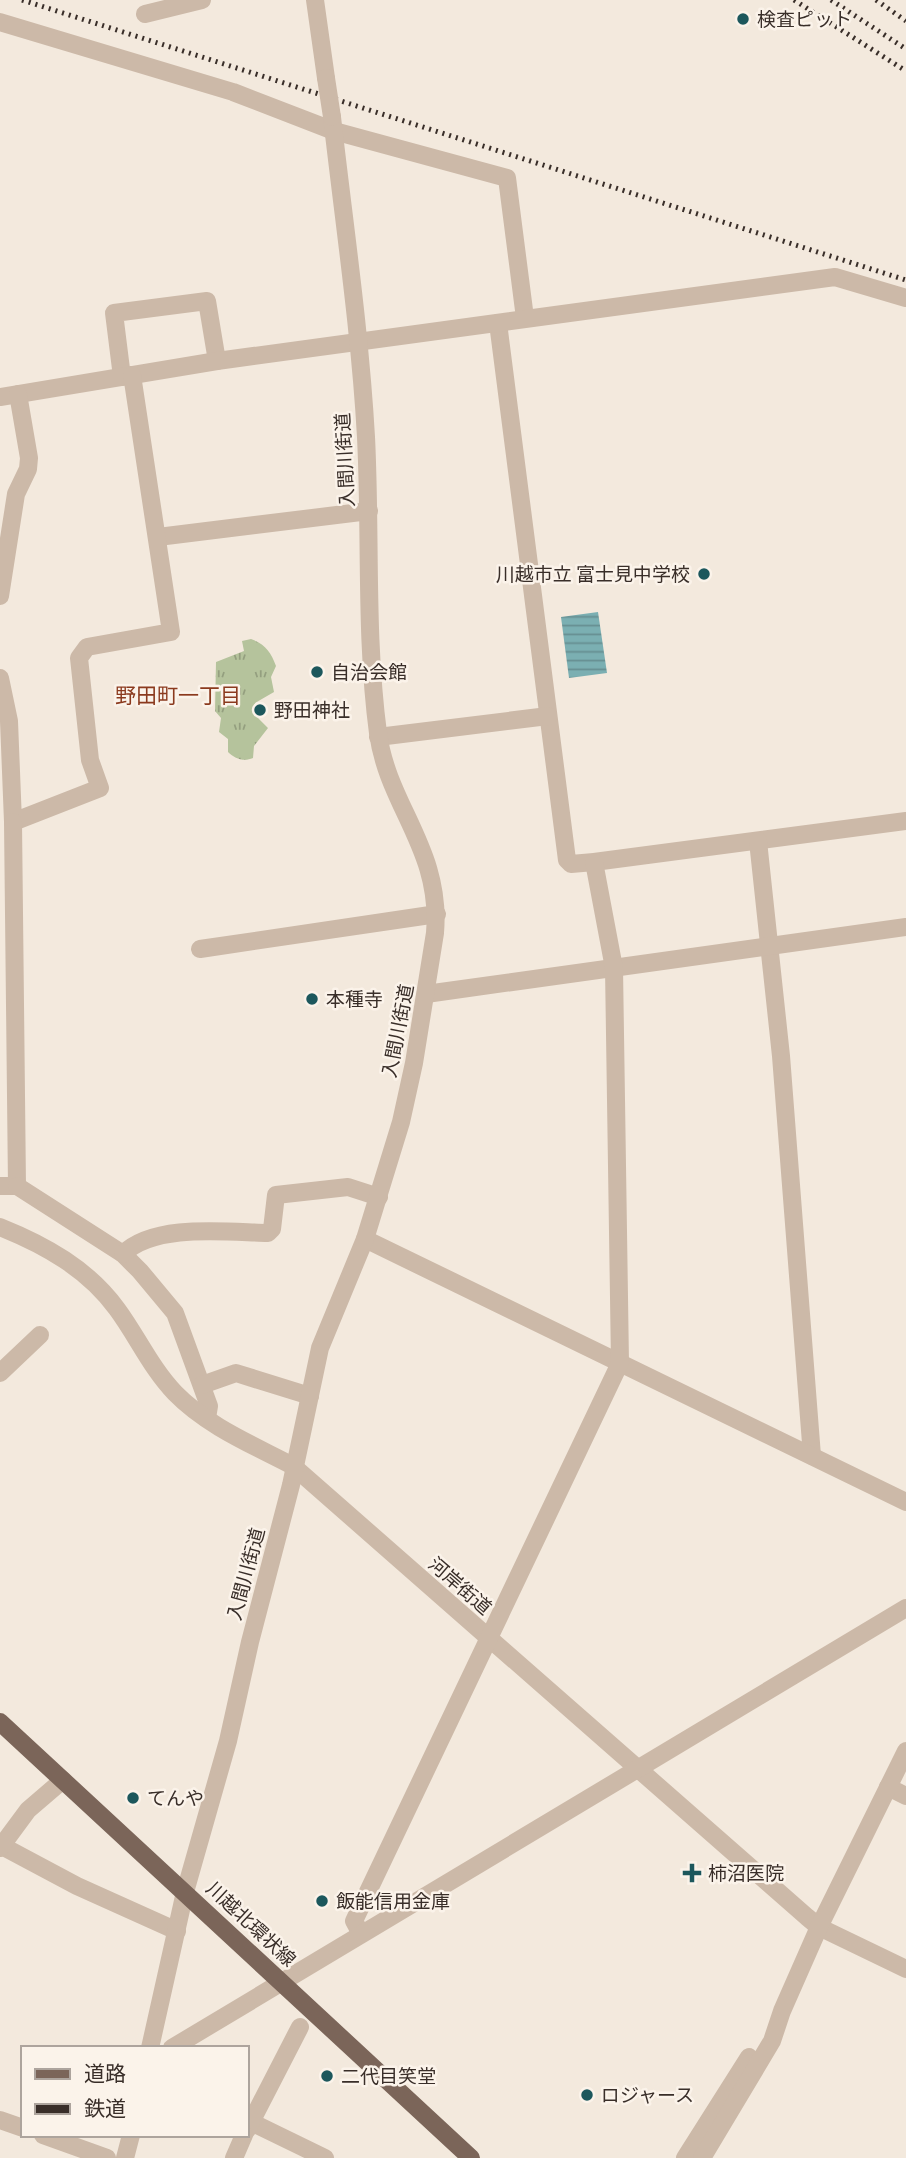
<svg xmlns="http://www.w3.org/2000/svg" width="906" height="2158" viewBox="0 0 906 2158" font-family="'Roboto Condensed','Noto Sans JP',sans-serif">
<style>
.park{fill:url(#park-tufts)}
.water{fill:url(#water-rules)}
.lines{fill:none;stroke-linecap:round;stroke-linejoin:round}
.minor{stroke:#ccb9a8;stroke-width:18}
.major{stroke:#7b6559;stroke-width:18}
.rail{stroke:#392e29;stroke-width:5;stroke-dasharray:2 5;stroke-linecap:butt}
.minor-bridge{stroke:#ccb9a8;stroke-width:18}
.poi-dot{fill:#1c575c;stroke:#fbf3ea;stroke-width:2.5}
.labels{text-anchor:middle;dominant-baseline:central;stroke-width:5;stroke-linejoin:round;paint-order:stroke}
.poi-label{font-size:19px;fill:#392e29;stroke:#fbf3ea;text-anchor:start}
.street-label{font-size:19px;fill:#392e29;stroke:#fbf3ea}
.neighbourhood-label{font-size:21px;fill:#8b3a1e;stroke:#fbf3ea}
</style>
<defs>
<pattern id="park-tufts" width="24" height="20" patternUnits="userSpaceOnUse" patternTransform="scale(1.75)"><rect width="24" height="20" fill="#b5c39c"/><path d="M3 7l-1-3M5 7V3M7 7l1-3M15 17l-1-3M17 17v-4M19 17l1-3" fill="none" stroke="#949f7f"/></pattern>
<pattern id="water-rules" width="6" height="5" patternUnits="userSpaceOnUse" patternTransform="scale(1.75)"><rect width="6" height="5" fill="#7bafb2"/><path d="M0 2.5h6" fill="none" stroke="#668f91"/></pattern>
</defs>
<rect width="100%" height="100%" fill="#f3e9dd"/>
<path class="park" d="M251,639C265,644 271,652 276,666L271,677L274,692L255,703L257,717L268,728L254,746L253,758C244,762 235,759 228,752V739L219,732L221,718L215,711L216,662L244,651L242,641Z"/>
<polygon class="water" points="598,612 607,673 569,678 561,617"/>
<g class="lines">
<g class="minor">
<polyline points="315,0 326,78"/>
<polyline points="145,14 202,0"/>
<polyline points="0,22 233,92 334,131 507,178 525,318"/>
<polyline points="498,323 567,860 571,864 594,862 906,821"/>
<polyline points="122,377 114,313 207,301 217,361"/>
<polyline points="0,397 217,361 835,277 906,298"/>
<polyline points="158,537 369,511"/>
<polyline points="0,596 16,494 28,469 29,458 18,394"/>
<polyline points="0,678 9,721 13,822 100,788 90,760 79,658 87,647 171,632 132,375"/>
<polyline points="378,737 548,716"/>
<polyline points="758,841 781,1056 812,1456"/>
<polyline points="200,949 437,914"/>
<polyline points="426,994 906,927"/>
<polyline points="0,1186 17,1186 13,822"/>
<polyline points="17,1186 123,1254 140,1271 175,1313 209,1406 207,1418"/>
<path d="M0,1227C45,1245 88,1269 117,1309C137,1336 151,1368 175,1393C207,1426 253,1445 293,1466L807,1917L819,1927L906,1969"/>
<polyline points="365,1239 906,1502"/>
<path d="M123,1254C154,1223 226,1232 268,1233L272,1229L276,1195L348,1187L379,1197"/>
<polyline points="0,1373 40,1335"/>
<polyline points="202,1385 236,1373 310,1396"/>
<polyline points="888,1787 906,1796"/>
<polyline points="2,1846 77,1886 177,1931"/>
<polyline points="0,1848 28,1810 63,1780"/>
<polyline points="361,1934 354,1921 620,1363 614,968 594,862"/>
<path d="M150,2048L185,1892L228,1741L250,1642L291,1485L320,1348L365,1239L401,1122L414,1063L435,933C442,849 388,807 378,733C365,635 371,536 366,437C360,330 344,223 332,117"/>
<polyline points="172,2048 906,1608"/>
<polyline points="0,2120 23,2128"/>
<polyline points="247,2120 325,2158"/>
<polyline points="247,2130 300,2027"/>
<polyline points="43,2135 107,2158"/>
<polyline points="125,2158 131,2135"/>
<polyline points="234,2158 244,2135"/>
<polyline points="685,2158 749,2057"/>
<polyline points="702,2158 772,2041 782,2011 819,1927 906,1751"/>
</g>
<polyline class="major" points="0,1722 471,2158"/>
<g class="rail">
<polyline points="22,0 906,280"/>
<polyline points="794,0 906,71"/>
<polyline points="831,0 906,49"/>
<polyline points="876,0 906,21"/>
</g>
<polyline class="minor-bridge" points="326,78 332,117"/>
</g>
<g class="poi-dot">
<circle cx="743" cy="19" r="7"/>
<circle cx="704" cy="574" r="7"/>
<circle cx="317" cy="672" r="7"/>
<circle cx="260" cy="710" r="7"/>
<circle cx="312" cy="999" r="7"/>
<circle cx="133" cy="1798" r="7"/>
<path d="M688.5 1862.5h7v7h7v7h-7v7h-7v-7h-7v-7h7z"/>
<circle cx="322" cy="1901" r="7"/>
<circle cx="327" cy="2076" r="7"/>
<circle cx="587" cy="2095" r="7"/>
</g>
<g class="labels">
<g class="poi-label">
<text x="757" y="19">検査ピット</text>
<text x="690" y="574" text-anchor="end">川越市立 富士見中学校</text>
<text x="331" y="672">自治会館</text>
<text x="274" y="710">野田神社</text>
<text x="326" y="999">本種寺</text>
<text x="147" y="1798">てんや</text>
<text x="708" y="1873">柿沼医院</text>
<text x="336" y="1901">飯能信用金庫</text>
<text x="341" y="2076">二代目笑堂</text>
<text x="601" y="2095">ロジャース</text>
</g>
<g class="street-label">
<text transform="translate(345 460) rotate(-93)">入間川街道</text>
<text transform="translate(398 1031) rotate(-79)">入間川街道</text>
<text transform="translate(246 1574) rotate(-75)">入間川街道</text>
<text transform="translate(460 1586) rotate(41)">河岸街道</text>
<text transform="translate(251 1924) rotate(43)">川越北環状線</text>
</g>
<g class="neighbourhood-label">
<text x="178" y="696">野田町一丁目</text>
</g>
</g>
<rect x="21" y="2046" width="228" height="91" fill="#fbf3ea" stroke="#ada49d" stroke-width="2"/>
<rect x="35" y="2069" width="35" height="10" fill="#7b6559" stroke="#ada49d" stroke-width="2"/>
<text x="84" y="2081" font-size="21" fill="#392e29">道路</text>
<rect x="35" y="2104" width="35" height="10" fill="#392e29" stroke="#ada49d" stroke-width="2"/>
<text x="84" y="2116" font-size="21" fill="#392e29">鉄道</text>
</svg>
